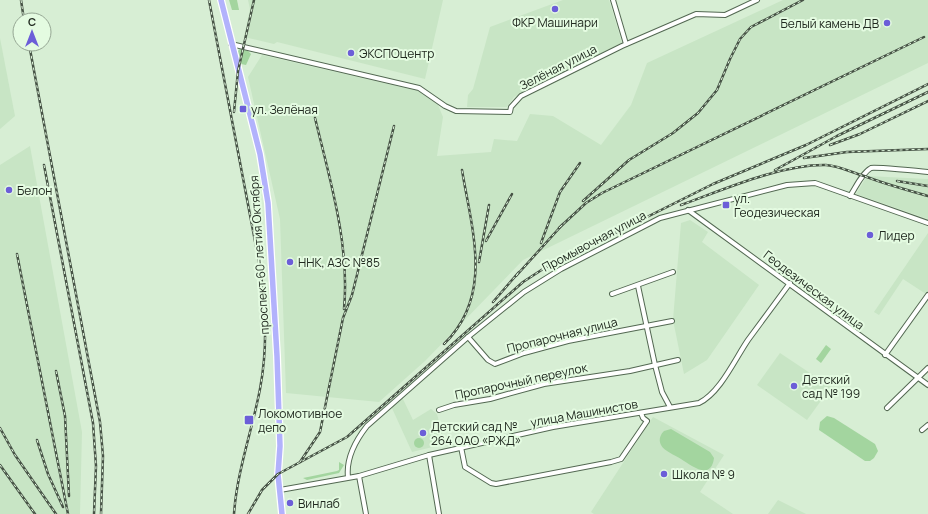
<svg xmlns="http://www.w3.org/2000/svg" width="928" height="514" viewBox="0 0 928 514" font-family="Manrope,sans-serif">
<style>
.built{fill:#c8e5c5}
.green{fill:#a3d59f}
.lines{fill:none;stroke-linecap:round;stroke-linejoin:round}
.minor-casing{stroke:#536852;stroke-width:6}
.highway-casing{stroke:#fff;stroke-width:8}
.minor{stroke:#fff;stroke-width:4}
.highway{stroke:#b2b2fc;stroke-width:5.5}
.rail-casing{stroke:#465245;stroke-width:2.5}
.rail{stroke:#e4fbe1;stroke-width:1;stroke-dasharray:3;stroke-linecap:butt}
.poi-dot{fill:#6c5ed8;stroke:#e4fbe1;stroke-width:1.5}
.labels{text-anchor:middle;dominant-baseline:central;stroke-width:4;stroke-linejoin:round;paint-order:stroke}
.poi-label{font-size:12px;fill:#212a20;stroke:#e4fbe1;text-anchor:start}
.street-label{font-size:12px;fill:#212a20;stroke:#e4fbe1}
</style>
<rect width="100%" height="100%" fill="#d7eed4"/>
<g class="built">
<polygon points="248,0 443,0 425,79 277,42 274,44 244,37 250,9"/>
<polygon points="563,0 609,0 622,43 514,97 507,107 467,107 468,95 473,89 490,27"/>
<polygon points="783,0 928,0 928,63 523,260 425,361 379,402 286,393 280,219 248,77 262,55 418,91 438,105 443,117 437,156 491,152 494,139 517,141 530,114 553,116 601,145 631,105 647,63"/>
<polygon points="0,38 15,116 0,129"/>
<polygon points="30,146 82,432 80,514 0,514 0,165"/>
<polygon points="867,176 928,179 928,219 856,194"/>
<polygon points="690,220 708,232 702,242 759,285 707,360 684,374 673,320 681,223"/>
<polygon points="928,233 928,290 926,294 903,279 879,315 874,312"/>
<polygon points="780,353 831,387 807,420 757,385"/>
<polygon points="402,397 413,420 431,409 437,414 445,444 412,452 391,406"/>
<polygon points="653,417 724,455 700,492 733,514 594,514 591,512"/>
<polygon points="778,500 806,514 768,514"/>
</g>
<g class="green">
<polygon points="229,0 237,0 239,10 232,10"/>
<polygon points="240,49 248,51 251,54 246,65 241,64 237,52"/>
<polygon points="826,345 831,349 821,363 816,359"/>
<polygon points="827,416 834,418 875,444 878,451 874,458 870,461 865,461 819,430 820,422"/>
<path d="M671,429L710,452L714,458C711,481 692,466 681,459C675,455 664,451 661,445C658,439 661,434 664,431Z"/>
<circle cx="436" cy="440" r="5"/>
<circle cx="419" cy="443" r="5"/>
<polygon points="339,462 344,465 339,473 307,480 303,478 337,471 339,470"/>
</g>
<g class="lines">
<g class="minor-casing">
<g id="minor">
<polyline points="613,0 626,44"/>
<polyline points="231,44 419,88 445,106 456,111 510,112 511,107 521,96 622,46 696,14 725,15 757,0"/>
<path d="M850,196C856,187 862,173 871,168C875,167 920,171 928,172"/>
<polyline points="688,210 928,385"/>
<polyline points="638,286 655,365 662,392 670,407"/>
<polyline points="612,294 673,272"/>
<polyline points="468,337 488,360 495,364 524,353 568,341 672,321"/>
<polyline points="885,355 928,295"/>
<polyline points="887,408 928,368"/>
<polyline points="439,410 454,405 490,399 544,384 630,371 678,360"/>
<polyline points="922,430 928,425"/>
<polyline points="461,447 465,467 491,483 496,484 611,462 621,459 647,421 643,418 641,413"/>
<polyline points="429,455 439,514"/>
<polyline points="359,476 366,514"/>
<path d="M348,477C346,459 356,440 367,426L468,337L524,292L561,269L660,218L787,185L815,183L928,223"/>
<path d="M280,490L359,476L429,455L553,427L699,403C720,393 735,359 748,340C762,321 776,302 790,283"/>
</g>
</g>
<g class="highway-casing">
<polyline id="highway" points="221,0 260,154 268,203 277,356 280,446 278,474 282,514"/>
</g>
<use href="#minor" class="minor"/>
<use href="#highway" class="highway"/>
<g class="rail-casing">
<g id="rail">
<polyline points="21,0 24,20"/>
<path d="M209,0L259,262C266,304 268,347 260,389C252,431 237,471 234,514"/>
<polyline points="29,44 100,422 103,456 101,514"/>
<polyline points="234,112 238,71 254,0"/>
<path d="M315,118C330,180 350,245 344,309"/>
<polyline points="830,145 860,134 928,101"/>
<polyline points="804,158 847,152 928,149"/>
<polyline points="44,165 93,423 96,466 94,514"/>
<polyline points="775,170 837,136 928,92"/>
<polyline points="897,181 928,186"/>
<polyline points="583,201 629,160 673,133 698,113 717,90 730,59 740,39 751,27 803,0"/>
<path d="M681,205C723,190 781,164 826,165C839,166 851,172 864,176C885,184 907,190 928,196"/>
<polyline points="559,228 586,203 602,193 924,37"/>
<polyline points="486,241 512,194"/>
<polyline points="541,243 560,192 580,163"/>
<polyline points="17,254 68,514"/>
<polyline points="479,262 489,205"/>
<polyline points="516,276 563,224"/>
<polyline points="493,302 519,272"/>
<path d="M444,344C494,295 472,231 462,170"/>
<polyline points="56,371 65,416 69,496"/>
<polyline points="0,428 15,455 56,514"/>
<polyline points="37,440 48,474 63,507"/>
<polyline points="300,462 320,432 343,318 352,295 394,126"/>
<polyline points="0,465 35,514"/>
<polyline points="248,514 262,490 278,474 347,437 523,282 543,269 713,184 806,145 928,84"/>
</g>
</g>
<use href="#rail" class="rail"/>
</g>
<g class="poi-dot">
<circle cx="555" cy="9" r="4"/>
<circle cx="887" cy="23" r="4"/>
<circle cx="351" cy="53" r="4"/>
<rect x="239" y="105" width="8" height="8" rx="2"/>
<circle cx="9" cy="190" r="4"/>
<rect x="722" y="201" width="8" height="8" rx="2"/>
<circle cx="870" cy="235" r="4"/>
<circle cx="290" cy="262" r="4"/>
<circle cx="794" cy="386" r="4"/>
<rect x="244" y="415" width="10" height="10" rx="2"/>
<circle cx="423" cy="433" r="4"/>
<circle cx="664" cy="474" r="4"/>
<circle cx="290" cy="503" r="4"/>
</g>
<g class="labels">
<g class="poi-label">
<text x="555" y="22" text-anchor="middle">ФКР Машинари</text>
<text x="879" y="23" text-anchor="end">Белый камень ДВ</text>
<text x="359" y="53">ЭКСПОцентр</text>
<text x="251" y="109">ул. Зелёная</text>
<text x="17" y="190">Белон</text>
<text x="734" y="198">ул.<tspan x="734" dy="14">Геодезическая</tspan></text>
<text x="878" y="235">Лидер</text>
<text x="298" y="262">ННК, АЗС №85</text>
<text x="802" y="379">Детский<tspan x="802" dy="14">сад № 199</tspan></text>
<text x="258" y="413">Локомотивное<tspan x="258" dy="14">депо</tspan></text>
<text x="431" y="426">Детский сад №<tspan x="431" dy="14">264 ОАО «РЖД»</tspan></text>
<text x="672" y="474">Школа № 9</text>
<text x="298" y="503">Винлаб</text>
</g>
<g class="street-label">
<text transform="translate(558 67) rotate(-27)">Зелёная улица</text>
<text transform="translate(594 241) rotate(-28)">Промывочная улица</text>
<text transform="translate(259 255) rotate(-94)">проспект 60-летия Октября</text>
<text transform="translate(814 290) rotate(37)">Геодезическая улица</text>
<text transform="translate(562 335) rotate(-14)">Пропарочная улица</text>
<text transform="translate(521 381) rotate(-12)">Пропарочный переулок</text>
<text transform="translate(584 413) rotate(-10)">улица Машинистов</text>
</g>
</g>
<g transform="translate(32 32)"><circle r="19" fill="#e4fbe1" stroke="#96a794"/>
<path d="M0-3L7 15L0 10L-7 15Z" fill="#6c5ed8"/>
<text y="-6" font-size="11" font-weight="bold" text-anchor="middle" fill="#212a20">С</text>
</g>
</svg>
